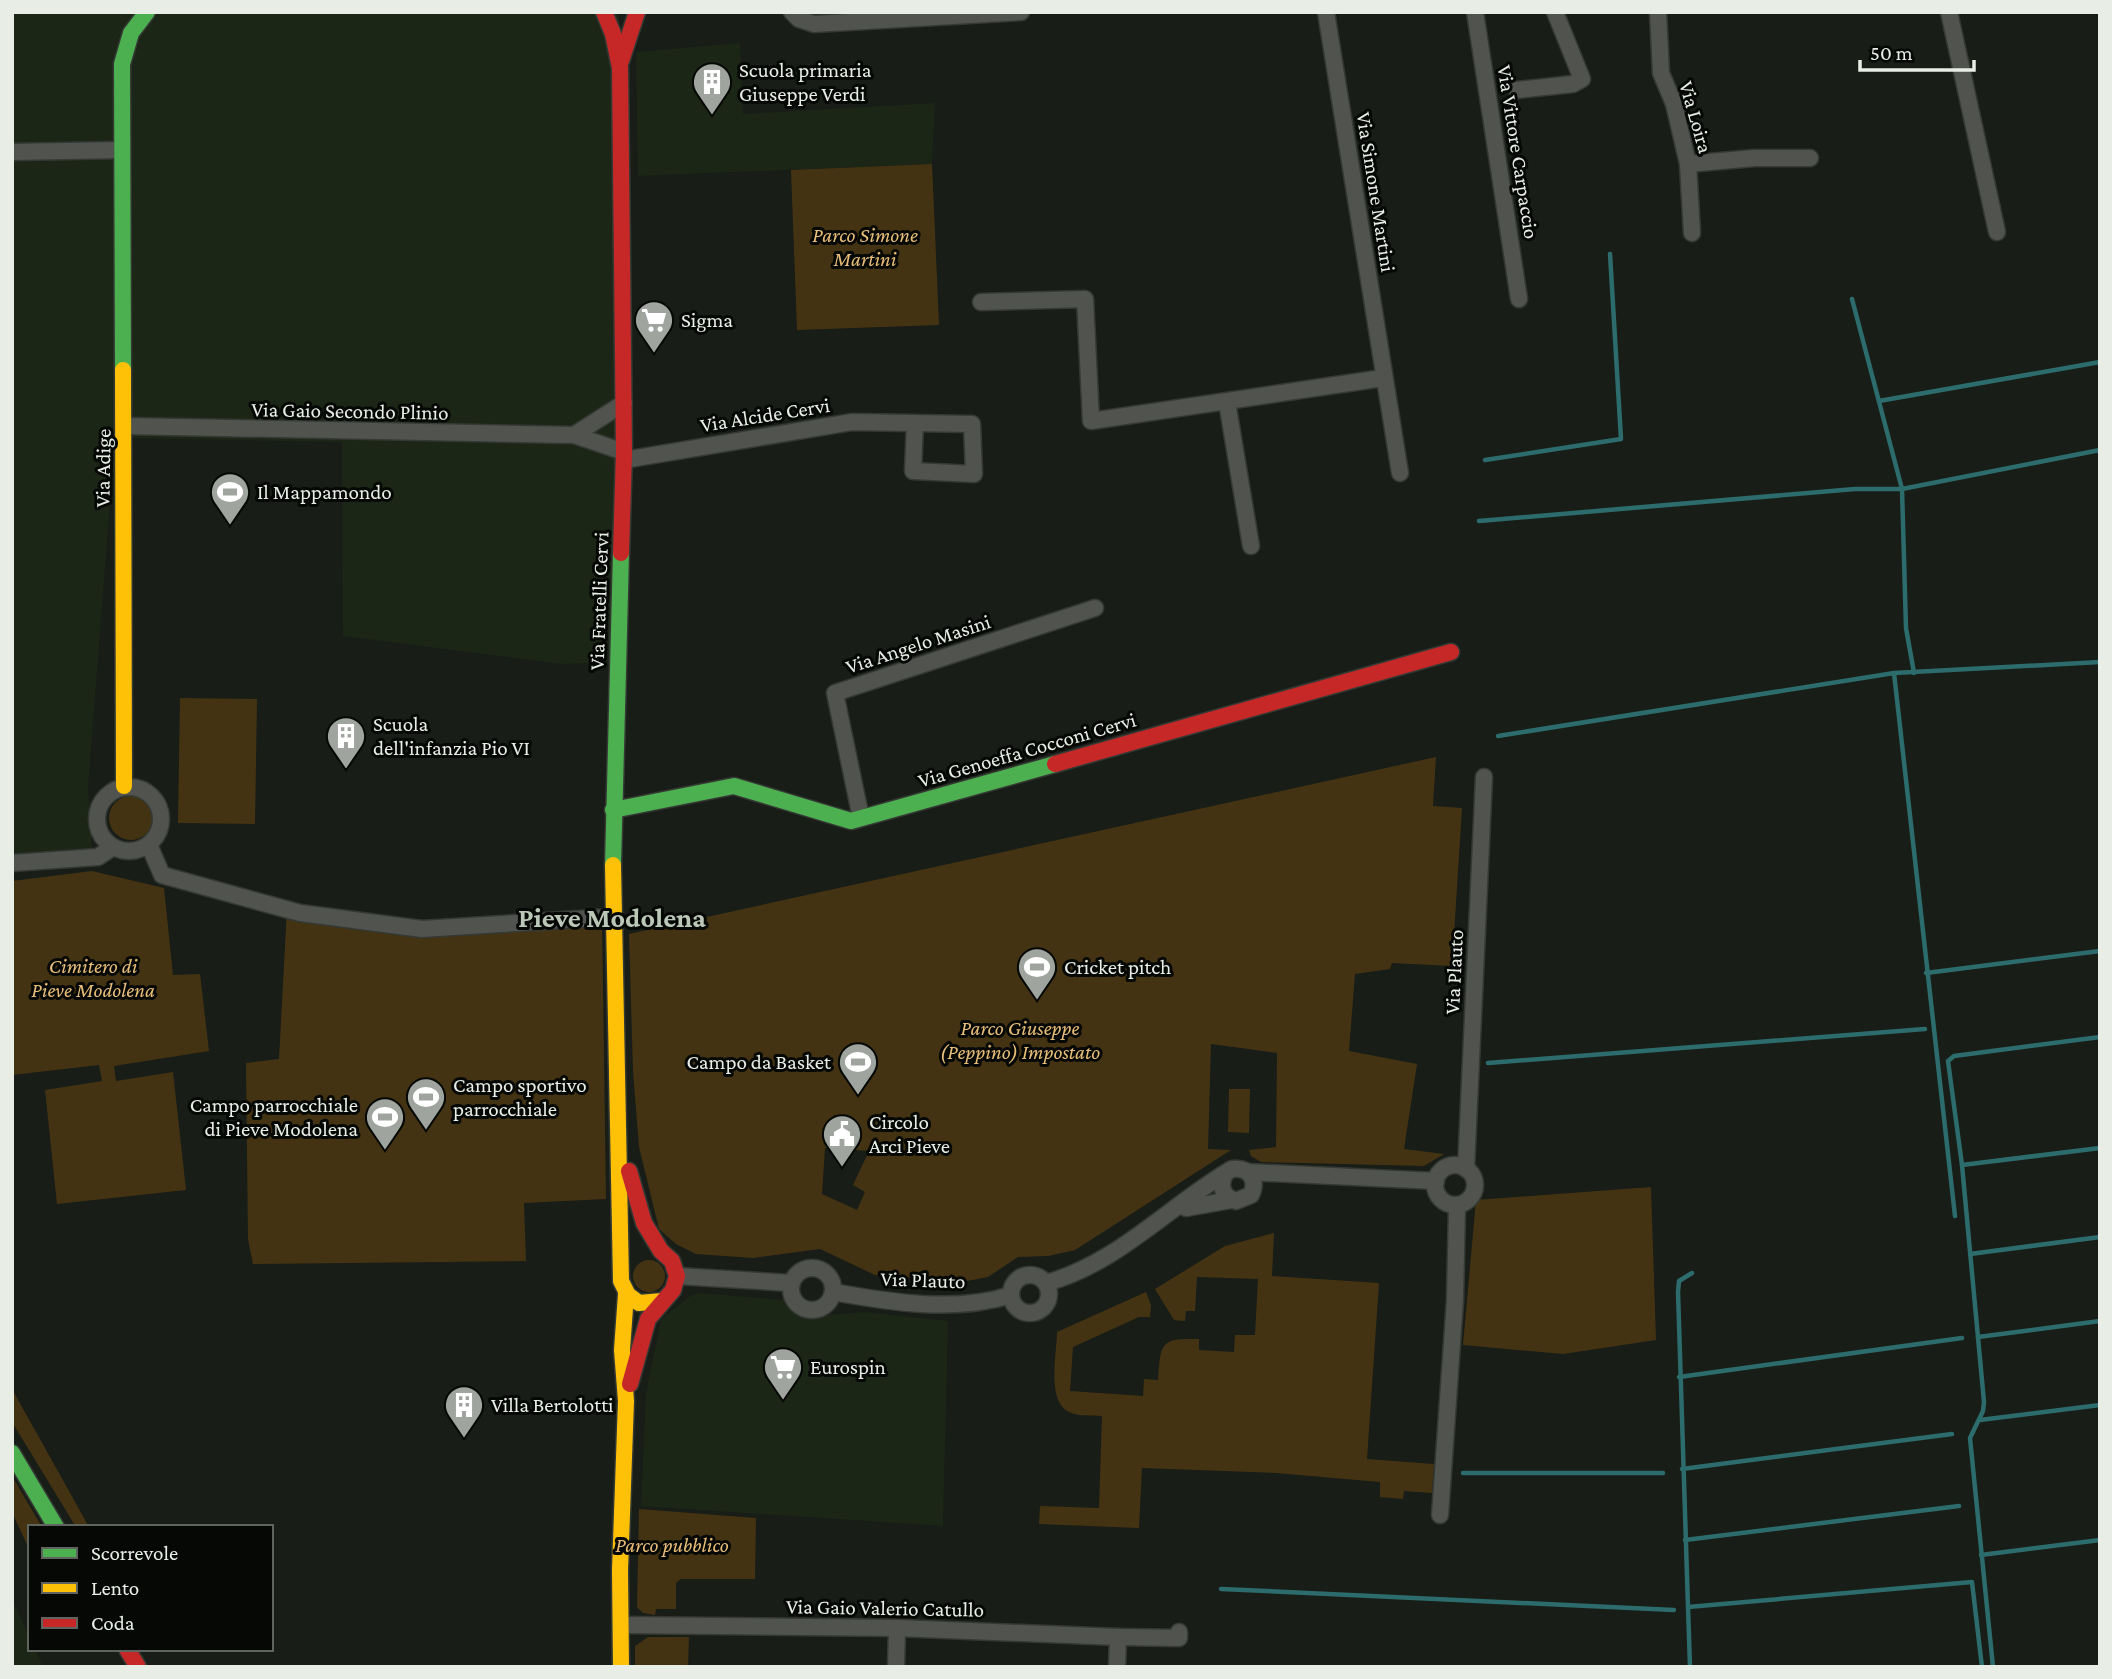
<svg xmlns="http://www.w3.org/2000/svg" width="2112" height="1679" viewBox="0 0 2112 1679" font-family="'Crimson Pro',serif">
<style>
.built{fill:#1b2616}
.green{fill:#443313;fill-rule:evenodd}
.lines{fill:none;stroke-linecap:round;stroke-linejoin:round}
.stream{stroke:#2d6c6c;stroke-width:4.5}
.street-casing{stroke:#353934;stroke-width:19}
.fast-casing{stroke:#353934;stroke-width:19}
.slow-casing{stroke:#353934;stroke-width:19}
.jam-casing{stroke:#353934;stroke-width:19}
.street{stroke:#50534e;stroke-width:16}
.fast{stroke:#4caf50;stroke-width:16}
.slow{stroke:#ffc107;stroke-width:16}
.jam{stroke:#c62828;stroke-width:16}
.labels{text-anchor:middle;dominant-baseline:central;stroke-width:6;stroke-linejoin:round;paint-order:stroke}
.poi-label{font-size:21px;fill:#e8eee6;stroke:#050804;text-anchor:start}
.street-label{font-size:21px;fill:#e8eee6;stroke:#050804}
.park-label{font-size:21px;font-style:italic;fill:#e8bd79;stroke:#050804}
.district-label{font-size:28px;font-weight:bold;fill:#bbc7b7;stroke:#050804}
</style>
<rect width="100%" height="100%" fill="#181d17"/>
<g class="built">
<polygon points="12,12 619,12 624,502 618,662 562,664 343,636 342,442 115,438 88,787 92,850 12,858"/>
<polygon points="740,43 743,114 935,103 932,164 638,176 636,52"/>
<polygon points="700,1293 784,1300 803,1317 865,1312 948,1321 943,1526 641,1506 646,1393 661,1319 690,1296"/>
<polygon points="14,1604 30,1638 30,1649 35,1649 43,1667 12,1667"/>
</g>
<g class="green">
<polygon points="932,164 939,325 797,330 791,170"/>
<polygon points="180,698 257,699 255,824 178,823"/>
<path d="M1436,757L1433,806L1462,808L1452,966L1392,963L1390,969L1355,974L1349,1051L1417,1064L1404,1149L1444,1154L1424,1166L1261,1162L1251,1156L1249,1150L1276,1147L1277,1053L1211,1044L1208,1149L1231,1150L1075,1250L1048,1256L1018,1257L988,1277L967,1281L875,1275L820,1249L753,1258L696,1254L676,1244L659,1229L639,1147L633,1071L629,934ZM825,1148L869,1151L853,1185L865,1192L857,1210L822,1194Z"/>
<circle cx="131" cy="818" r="22"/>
<polygon points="92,871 164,888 173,975 200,974 209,1051 114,1066 116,1081 173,1072 186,1190 57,1204 45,1090 102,1081 99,1065 12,1075 12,881"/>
<polygon points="287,909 422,929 602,918 606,1199 524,1203 526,1261 253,1264 248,1239 246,1063 279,1059"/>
<polygon points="1229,1089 1250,1089 1249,1133 1228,1132"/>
<polygon points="1651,1187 1656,1340 1563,1354 1463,1345 1476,1200"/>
<path d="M1274,1233L1272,1276L1379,1283L1367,1459L1434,1464L1432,1493L1404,1491L1403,1499L1380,1497V1482L1276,1473L1142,1468L1139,1528L1039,1524L1040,1506L1099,1508L1102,1416C1092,1415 1079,1417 1069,1412C1046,1401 1057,1352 1057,1332L1146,1292L1151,1305L1150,1317H1139L1073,1347L1070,1391L1143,1396L1144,1379L1158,1380C1161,1343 1159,1338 1199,1339V1350L1234,1352L1235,1335H1255L1258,1279L1197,1277L1195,1311H1186L1185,1321L1174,1320L1155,1289L1225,1246Z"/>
<circle cx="649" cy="1276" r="16"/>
<polygon points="12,1389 89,1527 76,1527 12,1422"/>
<polygon points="12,1476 42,1527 30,1527 30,1551 12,1512"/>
<polygon points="639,1509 756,1518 755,1579 681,1579 676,1583 676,1609 656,1609 655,1615 643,1613 637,1607"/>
<polygon points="648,1637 689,1637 688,1667 635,1667 635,1646"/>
</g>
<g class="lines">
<g class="stream">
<polyline points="1852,299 1902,489 2100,450"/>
<polyline points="1879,401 2100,362"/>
<polyline points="1485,460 1621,439 1610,254"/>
<polyline points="1479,521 1855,489 1902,489 1906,628 1914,673"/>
<polyline points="1894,673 1955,1216"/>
<polyline points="1498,736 1894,673 2100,662"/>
<polyline points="1926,973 2100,951"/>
<polyline points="1488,1063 1925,1029"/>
<polyline points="1962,1165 2100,1148"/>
<polyline points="1970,1254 2100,1237"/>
<polyline points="1692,1273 1679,1281 1678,1292 1688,1607 1972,1582 1982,1667"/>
<polyline points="1978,1337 2100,1321"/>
<polyline points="1679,1377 1962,1338"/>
<polyline points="1980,1420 2100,1405"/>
<polyline points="1682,1469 1952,1434"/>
<polyline points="1463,1473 1663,1473"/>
<polyline points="1685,1540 1959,1506"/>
<polyline points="1981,1555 2100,1540"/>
<polyline points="1221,1589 1674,1610"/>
<polyline points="1688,1607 1690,1667"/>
<polyline points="1993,1667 1970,1438 1983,1411 1984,1402 1962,1165 1948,1061 1954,1056 2100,1037"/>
</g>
<g class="street-casing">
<g id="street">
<polyline points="792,12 799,19 814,24 1021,12"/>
<polyline points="1326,12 1400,473"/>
<polyline points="1475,12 1519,299"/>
<polyline points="1658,12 1661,73 1674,104 1688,164 1692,233"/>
<polyline points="1949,12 1997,232"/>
<polyline points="1517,90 1573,84 1582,79 1555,12"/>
<polyline points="12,152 120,150"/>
<polyline points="1688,164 1754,158 1810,158"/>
<polyline points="981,302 1085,299 1091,421 1383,378"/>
<polyline points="1227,402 1251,546"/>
<polyline points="125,426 574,435 624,452"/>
<polyline points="574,435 624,403"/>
<polyline points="624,460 852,422 972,424 974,474 913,471 915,423"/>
<circle cx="129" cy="819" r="32"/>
<polyline points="861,818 835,693 1095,608"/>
<polyline points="149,845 162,875 300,913 422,929 612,917"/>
<polyline points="12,863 98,857 113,847"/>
<circle cx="1455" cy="1185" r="20"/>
<polyline points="1466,1169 1484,777"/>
<polyline points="1248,1172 1436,1181"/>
<polyline points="1186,1208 1231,1200"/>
<circle cx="812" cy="1289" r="21"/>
<circle cx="1030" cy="1294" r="19"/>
<polyline points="677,1276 791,1283"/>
<path d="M1046,1283C1117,1264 1170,1205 1232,1169C1250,1167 1258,1180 1251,1195L1236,1201C1224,1197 1219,1188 1224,1176"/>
<path d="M833,1292C889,1302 955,1313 1011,1295"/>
<polyline points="1440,1515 1455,1300 1457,1207"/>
<polyline points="622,1625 897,1628 1118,1637 1117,1667"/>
<polyline points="1118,1637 1179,1638 1179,1632"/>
<polyline points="896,1667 897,1628"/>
</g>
</g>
<g class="fast-casing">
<g id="fast">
<polyline points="123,370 122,64 131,33 147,12"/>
<polyline points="613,810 734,786 851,821 1055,764"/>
<polyline points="613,865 621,553"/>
<polyline points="12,1453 56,1527"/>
</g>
</g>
<g class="slow-casing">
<g id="slow">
<polyline points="123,370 124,786"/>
<polyline points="613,865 621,1281 628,1295 639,1303 662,1301"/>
<polyline points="621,1667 620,1570 626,1401 622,1350 626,1294"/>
</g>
</g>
<g class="jam-casing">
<g id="jam">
<polyline points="604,12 613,34 620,68 624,452 621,553"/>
<polyline points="621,61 637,12"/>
<polyline points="1055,764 1451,652"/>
<polyline points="629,1171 644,1223 661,1251 672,1261 677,1276 673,1290 648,1319 630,1384"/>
<polyline points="127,1649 138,1667"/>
</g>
</g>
<use href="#street" class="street"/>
<use href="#fast" class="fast"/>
<use href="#slow" class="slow"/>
<use href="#jam" class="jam"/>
</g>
<defs>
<g id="building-pin" transform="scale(2.0125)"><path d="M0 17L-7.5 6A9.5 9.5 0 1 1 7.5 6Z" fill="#9fa59e" stroke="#050804"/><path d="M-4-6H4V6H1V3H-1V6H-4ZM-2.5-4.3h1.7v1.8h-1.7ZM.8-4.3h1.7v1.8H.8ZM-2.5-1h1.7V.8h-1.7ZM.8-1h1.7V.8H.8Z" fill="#fff"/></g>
<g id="supermarket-pin" transform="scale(2.0125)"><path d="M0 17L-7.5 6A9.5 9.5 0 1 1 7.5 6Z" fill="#9fa59e" stroke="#050804"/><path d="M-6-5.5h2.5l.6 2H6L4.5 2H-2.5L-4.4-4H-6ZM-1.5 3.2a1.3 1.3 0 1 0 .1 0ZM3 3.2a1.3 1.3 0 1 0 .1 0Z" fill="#fff"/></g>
<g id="stadium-pin" transform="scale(2.0125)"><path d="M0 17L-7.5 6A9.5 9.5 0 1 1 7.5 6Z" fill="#9fa59e" stroke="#050804"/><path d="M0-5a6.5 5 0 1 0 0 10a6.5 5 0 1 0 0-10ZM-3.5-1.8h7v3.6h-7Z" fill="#fff"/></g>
<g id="civic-pin" transform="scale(2.0125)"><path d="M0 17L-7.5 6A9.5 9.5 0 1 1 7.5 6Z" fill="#9fa59e" stroke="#050804"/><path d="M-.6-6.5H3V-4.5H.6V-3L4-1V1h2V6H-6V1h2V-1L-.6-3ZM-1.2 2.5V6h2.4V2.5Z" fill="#fff"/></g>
</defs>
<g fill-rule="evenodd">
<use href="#building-pin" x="712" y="82"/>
<use href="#supermarket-pin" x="654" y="320"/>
<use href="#stadium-pin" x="230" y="492"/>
<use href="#building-pin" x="346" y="736"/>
<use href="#stadium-pin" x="1037" y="967"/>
<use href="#stadium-pin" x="858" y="1062"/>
<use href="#stadium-pin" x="426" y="1097"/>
<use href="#stadium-pin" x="385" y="1117"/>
<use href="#civic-pin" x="842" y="1134"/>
<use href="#supermarket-pin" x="783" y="1367"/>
<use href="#building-pin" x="464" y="1405"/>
</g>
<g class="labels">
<g class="poi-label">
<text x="739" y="70">Scuola primaria<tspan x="739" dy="24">Giuseppe Verdi</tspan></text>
<text x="681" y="320">Sigma</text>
<text x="257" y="492">Il Mappamondo</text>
<text x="373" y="724">Scuola<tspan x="373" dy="24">dell'infanzia Pio VI</tspan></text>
<text x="1064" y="967">Cricket pitch</text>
<text x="831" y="1062" text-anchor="end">Campo da Basket</text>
<text x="453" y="1085">Campo sportivo<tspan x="453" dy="24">parrocchiale</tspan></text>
<text x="358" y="1105" text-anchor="end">Campo parrocchiale<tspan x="358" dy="24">di Pieve Modolena</tspan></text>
<text x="869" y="1122">Circolo<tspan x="869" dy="24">Arci Pieve</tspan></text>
<text x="810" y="1367">Eurospin</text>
<text x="491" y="1405">Villa Bertolotti</text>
</g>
<g class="street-label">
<text transform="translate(1696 117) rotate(74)">Via Loira</text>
<text transform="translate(1518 152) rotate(81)">Via Vittore Carpaccio</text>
<text transform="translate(1376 192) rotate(81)">Via Simone Martini</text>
<text transform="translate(350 411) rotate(1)">Via Gaio Secondo Plinio</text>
<text transform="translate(765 415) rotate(-9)">Via Alcide Cervi</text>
<text transform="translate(103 468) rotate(-89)">Via Adige</text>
<text transform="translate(599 601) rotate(-88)">Via Fratelli Cervi</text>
<text transform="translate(918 644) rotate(-18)">Via Angelo Masini</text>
<text transform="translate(1027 750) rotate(-16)">Via Genoeffa Cocconi Cervi</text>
<text transform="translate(1454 972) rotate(-87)">Via Plauto</text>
<text transform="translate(923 1280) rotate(2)">Via Plauto</text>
<text transform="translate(885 1608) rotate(1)">Via Gaio Valerio Catullo</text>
</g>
<g class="park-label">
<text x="865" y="235">Parco Simone<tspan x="865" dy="24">Martini</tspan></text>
<text x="93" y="966">Cimitero di<tspan x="93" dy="24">Pieve Modolena</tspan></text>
<text x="1020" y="1028">Parco Giuseppe<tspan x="1020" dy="24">(Peppino) Impostato</tspan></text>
<text x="672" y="1545">Parco pubblico</text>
</g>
<g class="district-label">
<text x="612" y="917">Pieve Modolena</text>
</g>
</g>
<rect width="2112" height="1679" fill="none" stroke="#e8eee6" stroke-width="28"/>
<rect x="28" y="1525" width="245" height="126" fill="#050804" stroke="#60645e" stroke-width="2"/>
<rect x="42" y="1548" width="35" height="10" fill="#4caf50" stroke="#60645e" stroke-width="2"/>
<text x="91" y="1560" font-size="21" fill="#e8eee6">Scorrevole</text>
<rect x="42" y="1583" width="35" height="10" fill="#ffc107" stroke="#60645e" stroke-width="2"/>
<text x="91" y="1595" font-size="21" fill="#e8eee6">Lento</text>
<rect x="42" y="1618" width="35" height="10" fill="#c62828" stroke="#60645e" stroke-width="2"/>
<text x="91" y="1630" font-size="21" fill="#e8eee6">Coda</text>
<path d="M1860 60v10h114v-10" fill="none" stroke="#e8eee6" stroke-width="3.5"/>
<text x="1870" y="60" font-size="21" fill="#e8eee6" stroke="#050804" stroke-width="5" paint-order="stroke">50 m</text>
</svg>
